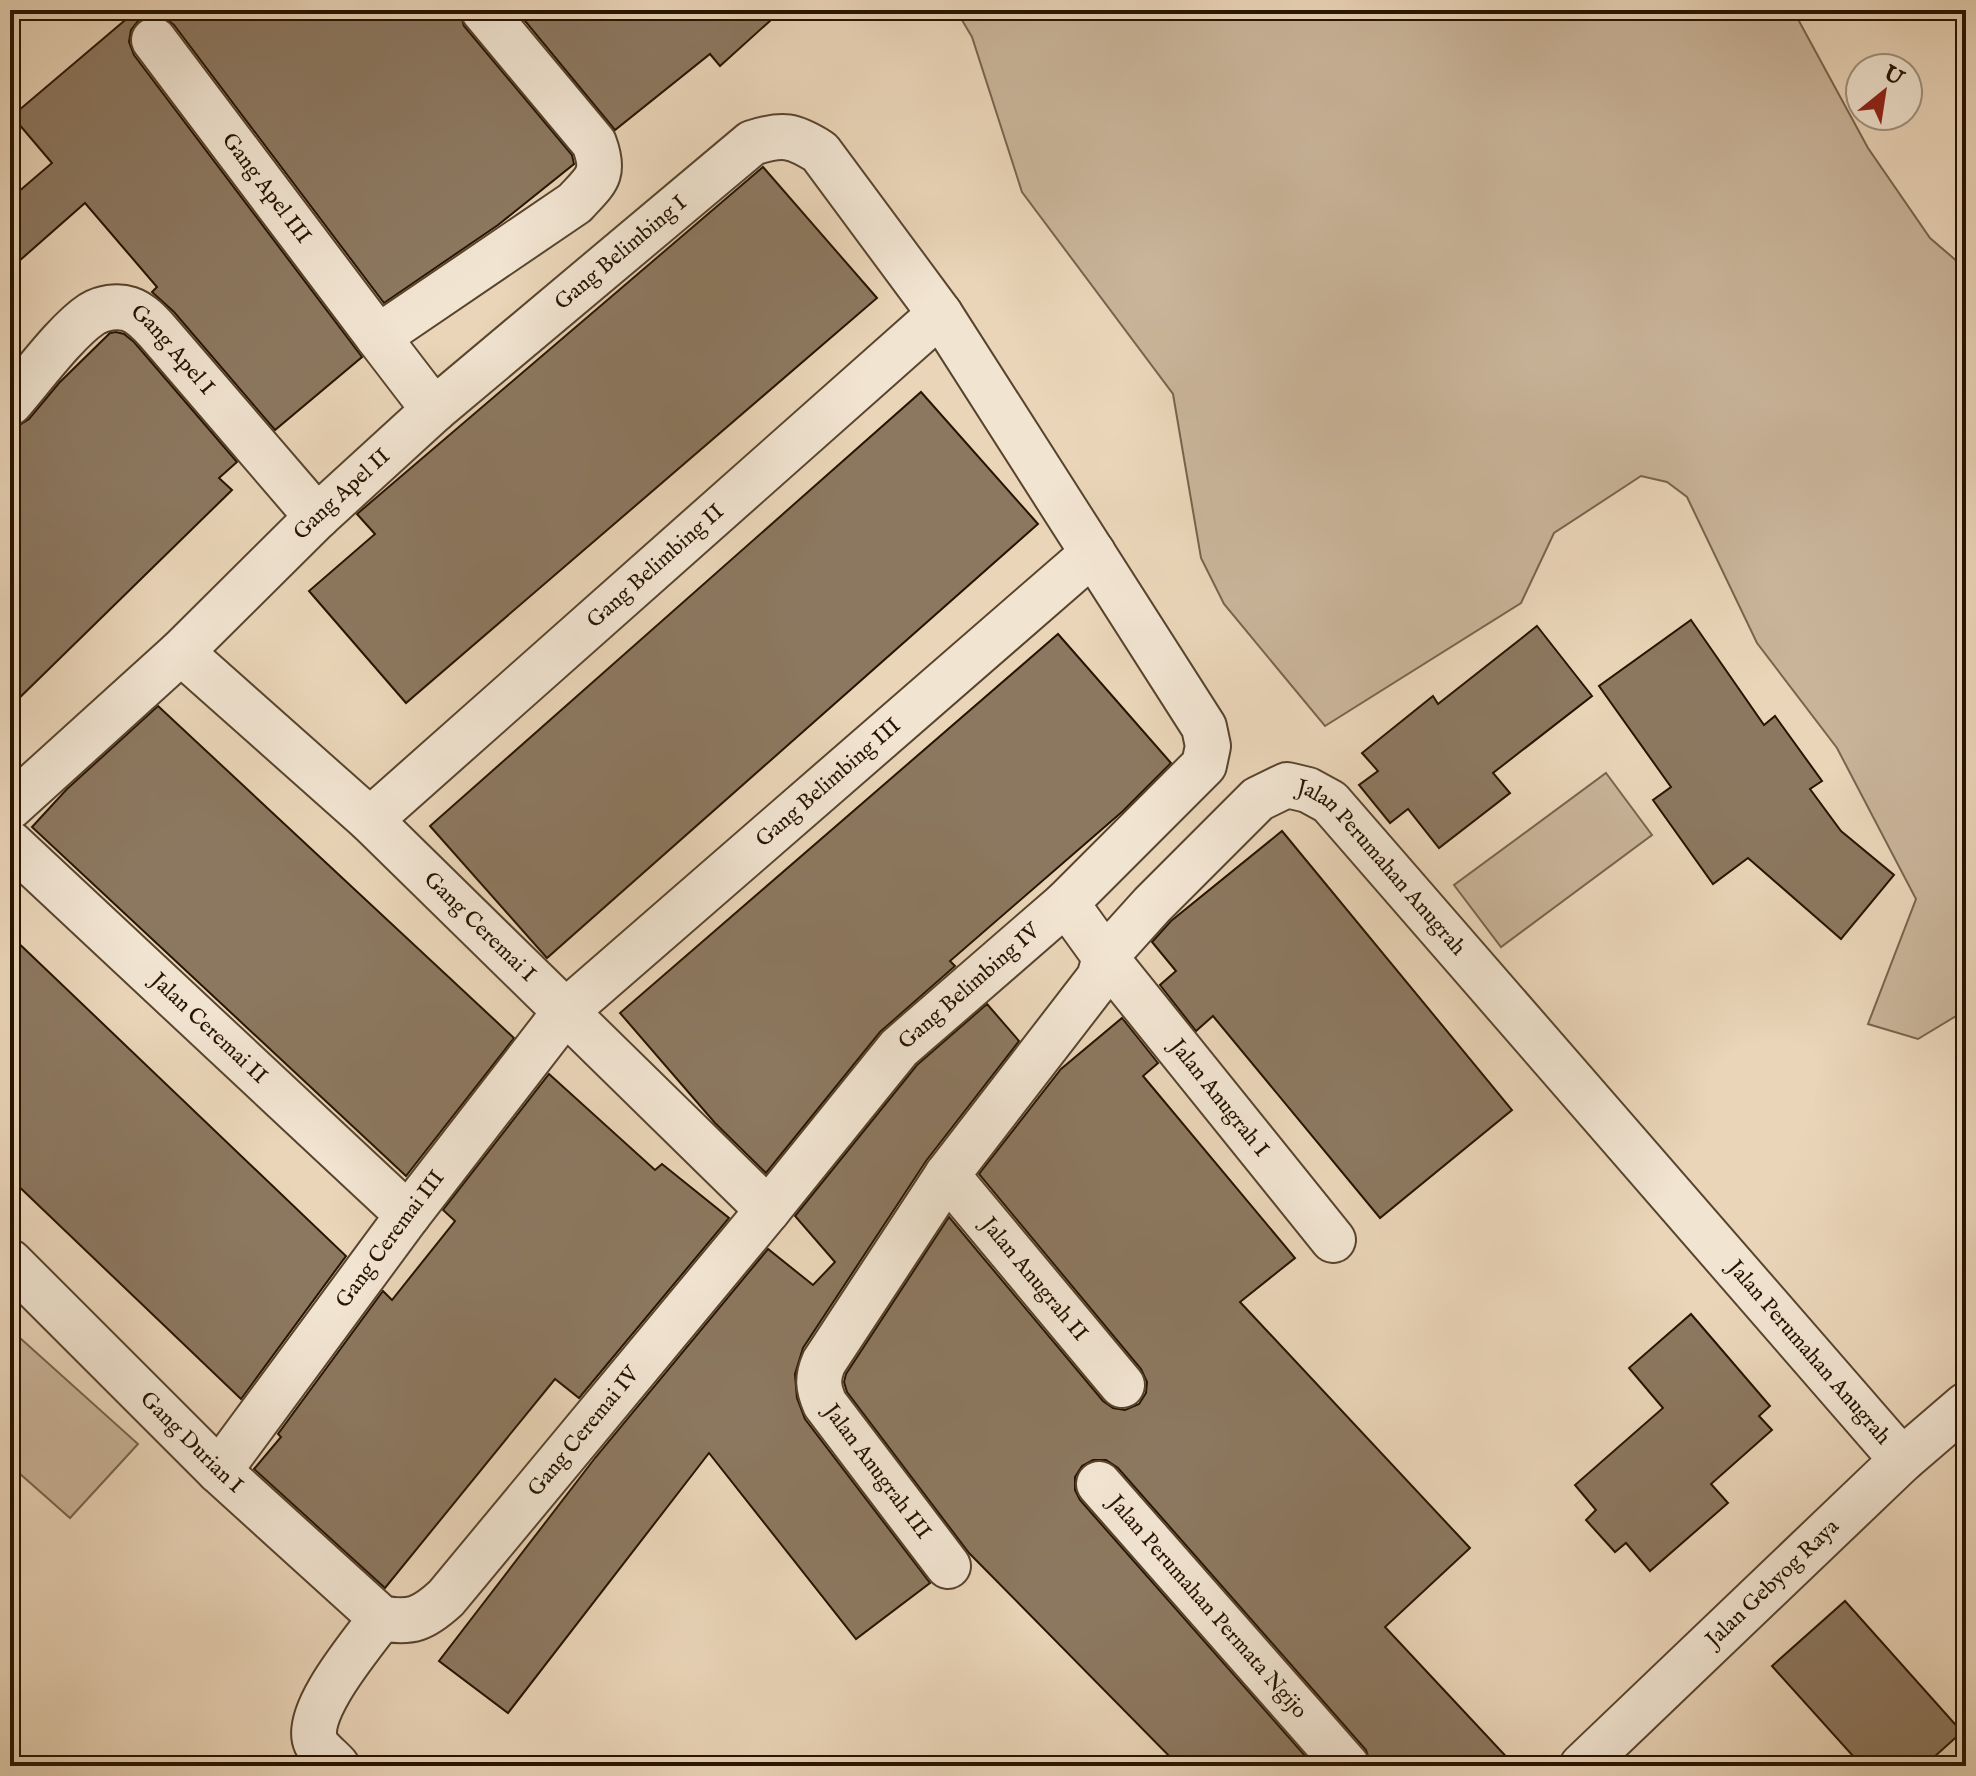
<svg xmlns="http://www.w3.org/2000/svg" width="1976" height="1776" viewBox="0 0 1976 1776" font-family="'IM FELL English',serif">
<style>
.green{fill:#c9b499;stroke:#78644c;stroke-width:2}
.building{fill:#8c7860;stroke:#271400;stroke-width:2}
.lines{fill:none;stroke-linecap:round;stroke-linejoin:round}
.minor-casing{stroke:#58442e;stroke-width:48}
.minor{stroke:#f1e4d1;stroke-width:44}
.labels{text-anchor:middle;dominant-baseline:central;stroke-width:6;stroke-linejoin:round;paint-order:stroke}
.street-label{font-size:22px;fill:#271400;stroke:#f1e4d1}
</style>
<rect width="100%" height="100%" fill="#ead5b8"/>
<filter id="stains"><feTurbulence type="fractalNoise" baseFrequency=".0025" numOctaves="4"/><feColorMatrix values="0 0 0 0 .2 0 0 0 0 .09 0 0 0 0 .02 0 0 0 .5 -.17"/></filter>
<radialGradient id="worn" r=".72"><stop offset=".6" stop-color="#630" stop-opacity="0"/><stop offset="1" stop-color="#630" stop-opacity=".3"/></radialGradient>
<g class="green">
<polygon points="956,10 1793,10 1868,148 1930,238 1966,269 1966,1010 1918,1039 1868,1024 1916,899 1837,748 1757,643 1687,497 1667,482 1641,476 1554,533 1521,603 1325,726 1224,604 1201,558 1173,394 1022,192 972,37"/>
<polygon points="1606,773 1652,835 1501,947 1454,885"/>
<polygon points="10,1329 138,1444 70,1518 10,1465"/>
</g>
<g class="building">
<polygon points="137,10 459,10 464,26 572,155 574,164 498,225 384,303 174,25 164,17 152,15 138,21 131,30 129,42 134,55 362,357 275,430 174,312 152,292 157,287 85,203 10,269 10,199 52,163 12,116"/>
<polygon points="516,10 782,10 720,66 710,54 615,130"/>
<polygon points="763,167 877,298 406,703 309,591 375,534 357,514"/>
<polygon points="116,332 124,334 134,342 237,462 219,478 232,490 10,707 10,431 29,419 59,383 110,333"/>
<polygon points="921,392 1038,524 547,958 430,826"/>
<polygon points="1691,620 1764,725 1775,716 1822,781 1810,789 1841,831 1894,875 1841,939 1748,858 1713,884 1653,800 1671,787 1599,686"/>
<polygon points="1537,626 1592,696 1493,773 1510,793 1439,848 1408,809 1390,823 1359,785 1378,771 1362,753 1433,696 1438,704"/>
<polygon points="1058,634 1171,763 1123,811 950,961 955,966 880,1032 766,1173 715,1123 620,1013"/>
<polygon points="158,706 514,1038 406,1176 32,827 67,789"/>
<polygon points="1282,831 1512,1110 1380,1218 1213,1016 1196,1031 1160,985 1176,971 1152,942 1171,921"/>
<polygon points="10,935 346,1256 241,1399 10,1178"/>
<polygon points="987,1004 1019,1041 926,1161 803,1348 795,1374 797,1398 805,1419 930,1583 856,1639 709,1453 508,1713 439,1661 595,1458 768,1249 813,1285 835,1262 795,1216 917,1065"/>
<polygon points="1122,1018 1158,1063 1143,1076 1295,1258 1240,1302 1470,1548 1385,1627 1515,1766 1371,1766 1366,1750 1118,1468 1106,1460 1093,1460 1082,1466 1075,1477 1075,1490 1080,1500 1314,1766 1179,1766 969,1553 847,1392 844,1382 846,1374 949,1217 1103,1401 1113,1408 1125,1410 1139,1404 1146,1393 1147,1382 1141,1369 979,1174 1061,1069"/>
<polygon points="549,1074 655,1170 662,1164 729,1218 579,1398 555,1379 385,1588 254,1469 281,1437 278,1434 383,1291 392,1300 455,1221 443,1210"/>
<polygon points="1691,1314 1770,1406 1759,1416 1772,1430 1711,1484 1728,1503 1650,1571 1626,1543 1615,1552 1586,1520 1596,1510 1575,1485 1663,1408 1629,1368"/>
<polygon points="1845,1601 1962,1732 1924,1766 1862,1766 1772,1666"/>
</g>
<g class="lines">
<g class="minor-casing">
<g id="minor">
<path id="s1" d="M154,40L378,337"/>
<path id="s2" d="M10,403C32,378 66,331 92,314C102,308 117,305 129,309C141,313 150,323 158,332L317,517"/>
<path id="s3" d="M181,652L370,820L768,1210"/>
<path id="s4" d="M10,807L181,652L317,517L434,410L378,337L575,203C596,180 606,175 594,143L483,10"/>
<path id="s5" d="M370,820L940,314"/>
<path id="s6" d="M10,843L408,1215"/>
<path id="s7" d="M1066,903L1105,957L1333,1240"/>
<path id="s8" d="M947,1175L1122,1385"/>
<path id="s9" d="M10,1262L219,1471L381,1618C411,1624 423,1619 446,1598L768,1210L899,1048L1066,903L1204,765L1208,746L1204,727L940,314L820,152C793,135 783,133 752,143L434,410"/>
<path id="s10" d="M219,1471L408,1215L565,1012L1093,553"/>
<path id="s11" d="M1099,1484L1347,1766"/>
<path id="s12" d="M948,1566L825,1404C818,1388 817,1378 824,1362L947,1175L1099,978L1105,957L1152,905L1258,799L1287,785L1308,790L1330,802L1902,1460"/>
<path d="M337,1766C331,1759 320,1751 316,1743C302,1713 364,1642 381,1618"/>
<path id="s13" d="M1582,1766L1902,1460L1966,1405"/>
</g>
</g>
<use href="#minor" class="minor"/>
</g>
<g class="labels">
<g class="street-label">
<text stroke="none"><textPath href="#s1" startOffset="186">Gang Apel III</textPath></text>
<text transform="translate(621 253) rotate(-40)">Gang Belimbing I</text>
<text stroke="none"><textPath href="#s2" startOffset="220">Gang Apel I</textPath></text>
<text stroke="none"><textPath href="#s4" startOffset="456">Gang Apel II</textPath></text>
<text stroke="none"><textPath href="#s5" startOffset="382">Gang Belimbing II</textPath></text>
<text stroke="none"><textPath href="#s10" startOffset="924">Gang Belimbing III</textPath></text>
<text stroke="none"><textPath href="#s12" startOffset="1122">Jalan Perumahan Anugrah</textPath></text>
<text stroke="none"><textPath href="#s3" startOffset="406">Gang Ceremai I</textPath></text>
<text stroke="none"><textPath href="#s9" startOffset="1392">Gang Belimbing IV</textPath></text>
<text stroke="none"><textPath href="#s6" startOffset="272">Jalan Ceremai II</textPath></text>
<text stroke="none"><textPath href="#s7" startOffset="248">Jalan Anugrah I</textPath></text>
<text stroke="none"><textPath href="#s10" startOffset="288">Gang Ceremai III</textPath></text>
<text stroke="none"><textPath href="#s8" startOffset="136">Jalan Anugrah II</textPath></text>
<text stroke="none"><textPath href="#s12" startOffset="1770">Jalan Perumahan Anugrah</textPath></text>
<text stroke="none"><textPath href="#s9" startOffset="802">Gang Ceremai IV</textPath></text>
<text stroke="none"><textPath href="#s9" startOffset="256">Gang Durian I</textPath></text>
<text transform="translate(877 1472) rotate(53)">Jalan Anugrah III</text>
<text stroke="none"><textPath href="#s13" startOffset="264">Jalan Gebyog Raya</textPath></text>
<text stroke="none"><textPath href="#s11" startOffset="164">Jalan Perumahan Permata Ngijo</textPath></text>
</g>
</g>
<rect width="1976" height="1776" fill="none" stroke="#ead5b8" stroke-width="40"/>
<rect x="12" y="12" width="1952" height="1752" fill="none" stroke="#271400" stroke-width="4"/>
<rect x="20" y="20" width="1936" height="1736" fill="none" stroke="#271400" stroke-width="2"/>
<g transform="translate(1884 92) rotate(30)"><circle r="38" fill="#f1e4d1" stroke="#a0917d" stroke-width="2"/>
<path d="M0-6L14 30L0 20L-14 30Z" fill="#8f2418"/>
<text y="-12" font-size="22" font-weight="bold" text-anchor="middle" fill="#271400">U</text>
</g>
<rect width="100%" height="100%" filter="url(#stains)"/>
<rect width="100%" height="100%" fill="url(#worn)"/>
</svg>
